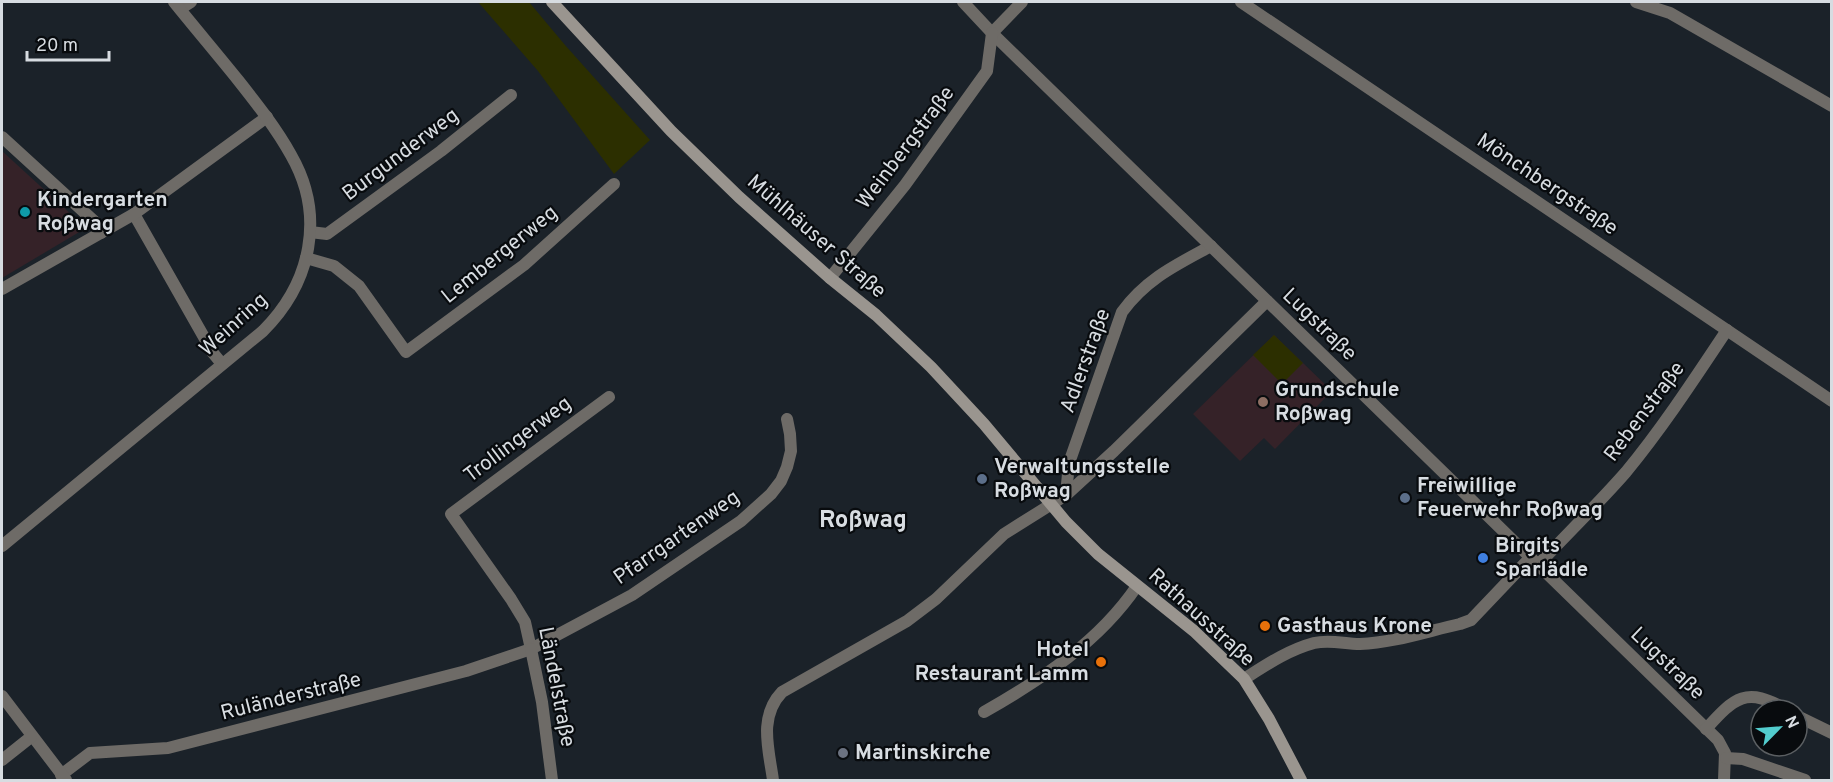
<svg xmlns="http://www.w3.org/2000/svg" width="1833" height="782" viewBox="0 0 1833 782" font-family="Overpass,sans-serif">
<style>
.education{fill:#352228}
.green{fill:#2c2f00}
.lines{fill:none;stroke-linecap:round;stroke-linejoin:round}
.lane{stroke:#6e6b67;stroke-width:12}
.street{stroke:#6e6b67;stroke-width:12}
.secondary{stroke:#9a958f;stroke-width:12}
.culture-dot{fill:#0f9aa8;stroke:#080b0e;stroke-width:2}
.education-dot{fill:#8d6e63;stroke:#080b0e;stroke-width:2}
.service-dot{fill:#5c6f8a;stroke:#080b0e;stroke-width:2}
.shop-dot{fill:#3f7fe0;stroke:#080b0e;stroke-width:2}
.food-dot{fill:#e8710a;stroke:#080b0e;stroke-width:2}
.worship-dot{fill:#6b7280;stroke:#080b0e;stroke-width:2}
.labels{text-anchor:middle;dominant-baseline:central;stroke-width:4.5;stroke-linejoin:round;paint-order:stroke}
.street-label{font-size:21px;fill:#d7dce1;stroke:#080b0e}
.poi-label{font-size:21px;font-weight:bold;fill:#d7dce1;stroke:#080b0e;text-anchor:start}
.quarter-label{font-size:24px;font-weight:bold;fill:#d7dce1;stroke:#080b0e}
</style>
<rect width="100%" height="100%" fill="#1b2229"/>
<g class="education">
<polygon points="2,151 86,228 2,278"/>
<polygon points="1274,335 1332,391 1275,449 1264,438 1240,461 1193,414"/>
</g>
<g class="green">
<polygon points="478,2 529,2 565,45 650,140 614,174 538,71"/>
<polygon points="1274,335 1303,363 1282,384 1253,355"/>
</g>
<g class="lines">
<g class="lane">
<polyline points="180,9 191,2"/>
<polyline points="2,137 95,222 101,233"/>
<polyline points="134,214 213,353 222,364"/>
<polyline points="310,232 327,234 441,151 511,95"/>
<polyline points="306,258 334,266 359,286 406,352 524,265 614,184"/>
<polyline points="2,289 134,214 267,117"/>
<path d="M1066,495L1069,463L1122,312C1146,279 1176,265 1211,246"/>
<polyline points="531,649 525,622 511,599 451,514 609,397"/>
<path d="M1244,679C1266,665 1288,650 1314,643C1330,639 1344,644 1360,644C1393,643 1428,631 1460,624L1471,620L1530,558"/>
<path d="M984,712C1042,679 1099,642 1137,586"/>
<polyline points="61,775 90,753 168,748 466,671 531,649 632,595 741,521 771,494 781,481 787,467 791,451 790,434 787,419"/>
</g>
<g class="street">
<polyline points="963,2 992,33 1718,740 1725,753 1724,780"/>
<polyline points="1241,2 1832,401"/>
<polyline points="1636,2 1670,13 1832,106"/>
<polyline points="992,33 1022,2"/>
<polyline points="830,278 905,185 987,71 992,33"/>
<path d="M2,546L263,331C311,283 326,216 291,155C276,128 257,104 238,80C217,54 195,28 174,2"/>
<path d="M1538,565C1567,534 1598,504 1626,472C1663,427 1695,378 1727,330"/>
<polyline points="531,649 542,702 552,780"/>
<polyline points="2,696 66,780"/>
<polyline points="1797,716 1832,733"/>
<path d="M1706,729C1735,697 1746,686 1787,710"/>
<polyline points="1726,758 1743,759 1805,780"/>
<polyline points="2,760 31,737"/>
<path d="M773,780C769,750 758,717 782,692L907,621L936,599L1004,534L1066,495L1114,451L1267,301"/>
</g>
<polyline class="secondary" points="552,2 671,131 739,197 830,278 876,315 931,367 984,424 1066,522 1098,554 1194,631 1244,679 1269,719 1301,780"/>
</g>
<circle class="culture-dot" cx="25" cy="212" r="6"/>
<circle class="education-dot" cx="1263" cy="402" r="6"/>
<g class="service-dot">
<circle cx="982" cy="479" r="6"/>
<circle cx="1405" cy="498" r="6"/>
</g>
<circle class="shop-dot" cx="1483" cy="558" r="6"/>
<g class="food-dot">
<circle cx="1265" cy="626" r="6"/>
<circle cx="1101" cy="662" r="6"/>
</g>
<circle class="worship-dot" cx="843" cy="753" r="6"/>
<g class="labels">
<g class="street-label">
<text transform="translate(906 148) rotate(-53)">Weinbergstraße</text>
<text transform="translate(401 155) rotate(-37)">Burgunderweg</text>
<text transform="translate(1547 185) rotate(34)">Mönchbergstraße</text>
<text transform="translate(816 237) rotate(41)">Mühlhäuser Straße</text>
<text transform="translate(500 255) rotate(-39)">Lembergerweg</text>
<text transform="translate(234 325) rotate(-42)">Weinring</text>
<text transform="translate(1319 325) rotate(44)">Lugstraße</text>
<text transform="translate(1086 361) rotate(-70)">Adlerstraße</text>
<text transform="translate(1645 412) rotate(-53)">Rebenstraße</text>
<text transform="translate(518 440) rotate(-37)">Trollingerweg</text>
<text transform="translate(677 538) rotate(-35)">Pfarrgartenweg</text>
<text transform="translate(1201 618) rotate(42)">Rathausstraße</text>
<text transform="translate(1667 664) rotate(44)">Lugstraße</text>
<text transform="translate(556 687) rotate(79)">Ländelstraße</text>
<text transform="translate(291 697) rotate(-14)">Ruländerstraße</text>
</g>
<g class="poi-label">
<text x="37" y="200">Kindergarten<tspan x="37" dy="24">Roßwag</tspan></text>
<text x="1275" y="390">Grundschule<tspan x="1275" dy="24">Roßwag</tspan></text>
<text x="994" y="467">Verwaltungsstelle<tspan x="994" dy="24">Roßwag</tspan></text>
<text x="1417" y="486">Freiwillige<tspan x="1417" dy="24">Feuerwehr Roßwag</tspan></text>
<text x="1495" y="546">Birgits<tspan x="1495" dy="24">Sparlädle</tspan></text>
<text x="1277" y="626">Gasthaus Krone</text>
<text x="1089" y="650" text-anchor="end">Hotel<tspan x="1089" dy="24">Restaurant Lamm</tspan></text>
<text x="855" y="753">Martinskirche</text>
</g>
<g class="quarter-label">
<text x="863" y="521">Roßwag</text>
</g>
</g>
<rect width="1833" height="782" fill="none" stroke="#d7dce1" stroke-width="6"/>
<g transform="translate(1779 728) rotate(65)"><circle r="28" fill="#080b0e" stroke="#5b5f62" stroke-width="1.5"/>
<path d="M0-4.5L10 22L0 15L-10 22Z" fill="#52cdce"/>
<text y="-9" font-size="16" font-weight="bold" text-anchor="middle" fill="#d7dce1">N</text>
</g>
<path d="M27 51v9h82v-9" fill="none" stroke="#d7dce1" stroke-width="3"/>
<text x="36" y="51" font-size="18" fill="#d7dce1" stroke="#080b0e" stroke-width="4.5" paint-order="stroke">20 m</text>
</svg>
